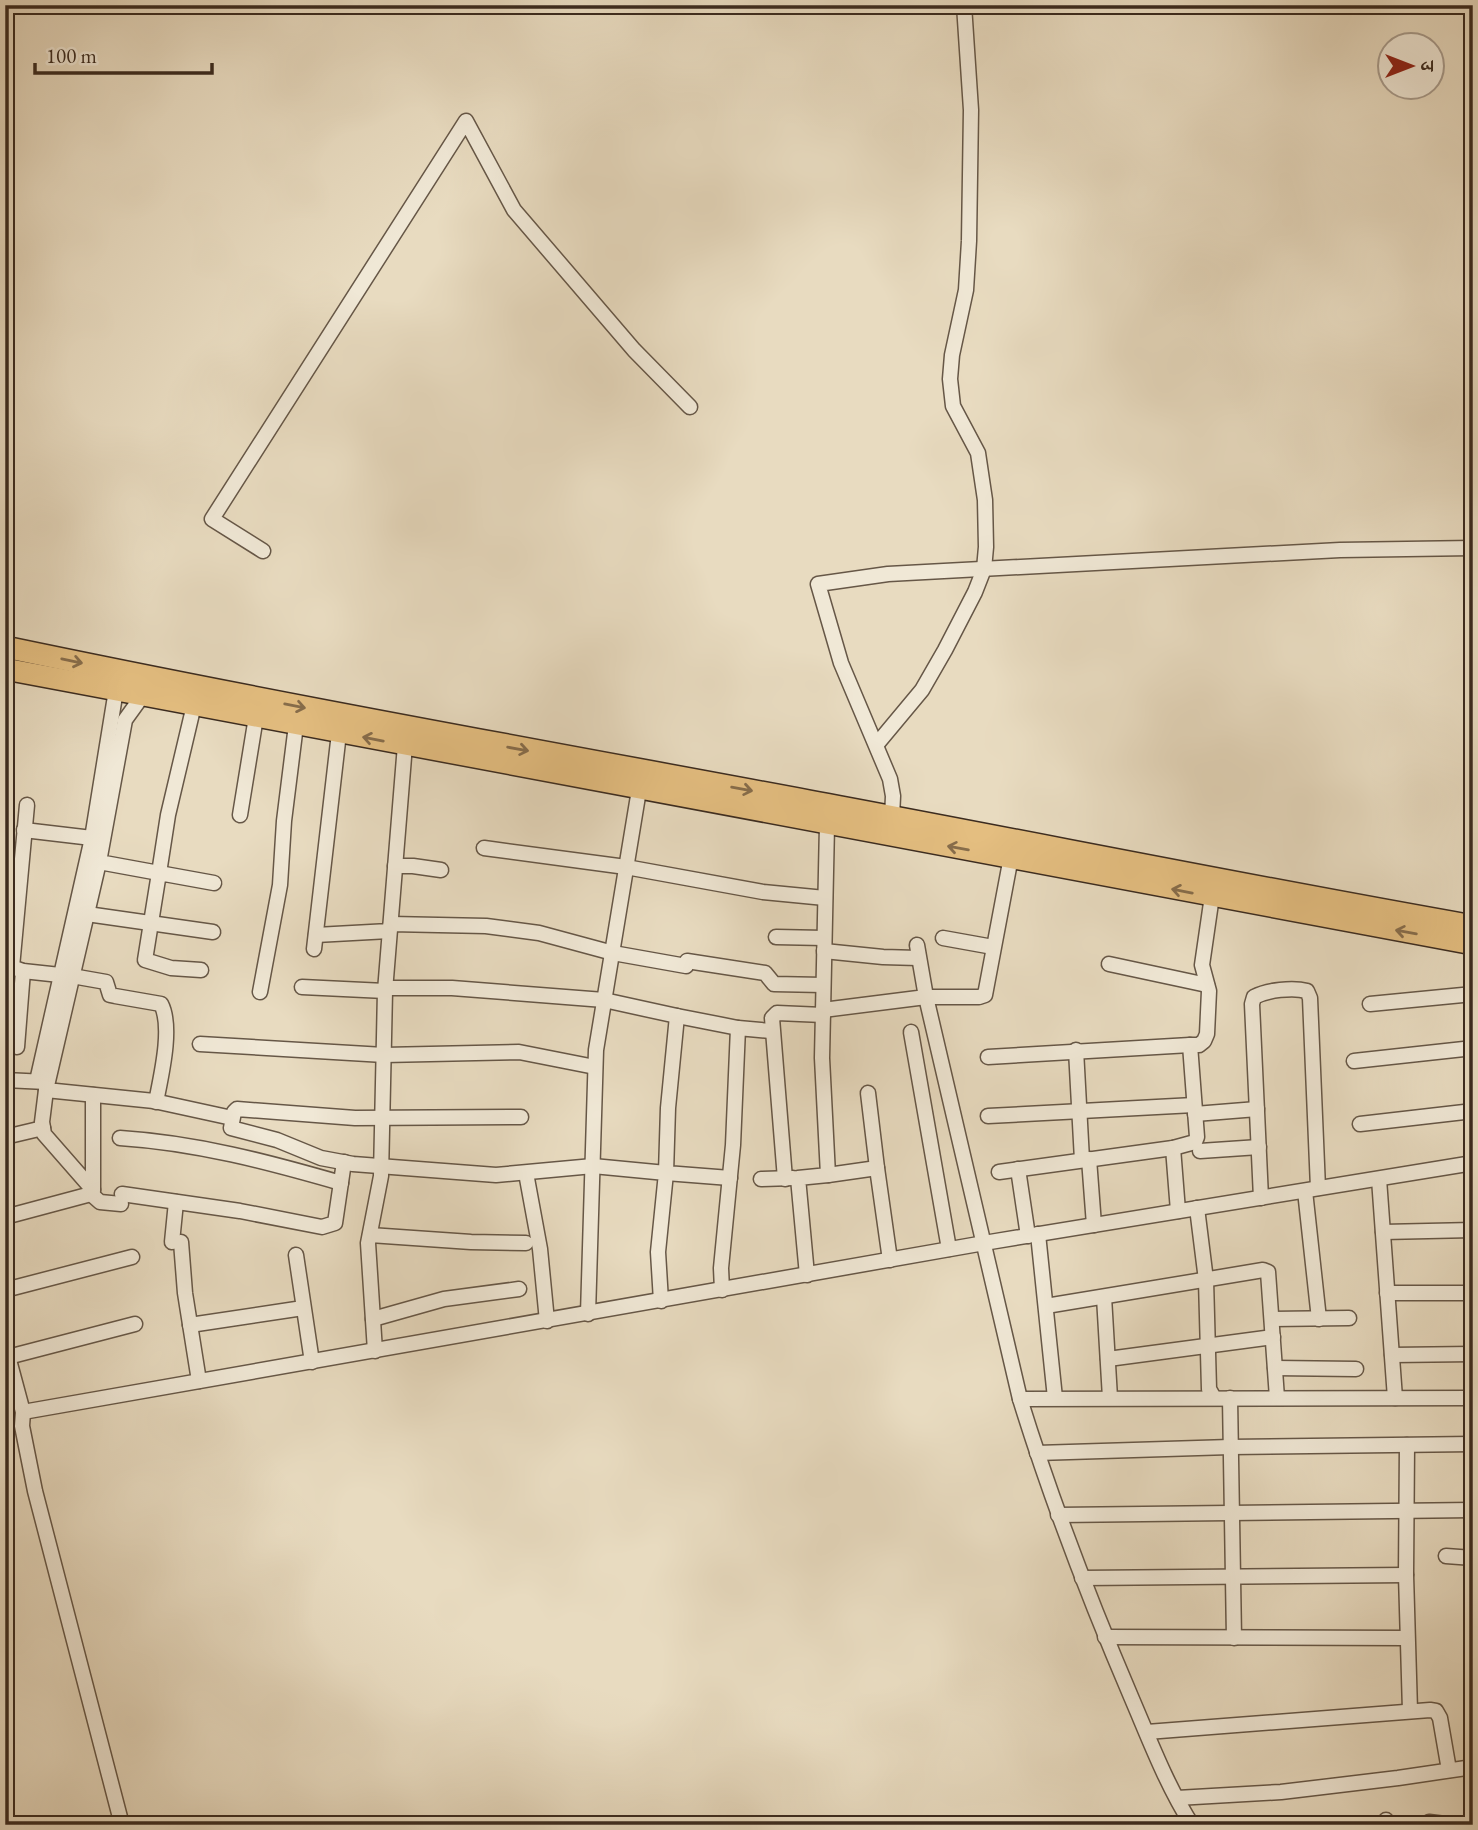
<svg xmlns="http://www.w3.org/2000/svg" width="1478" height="1830" viewBox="0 0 1478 1830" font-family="'EB Garamond','Noto Serif Devanagari',serif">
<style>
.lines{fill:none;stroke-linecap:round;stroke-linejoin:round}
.street-casing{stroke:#665747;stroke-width:17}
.primary-casing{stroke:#3b2b1f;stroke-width:24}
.street{stroke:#f0e8d6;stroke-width:14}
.primary{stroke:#e4be80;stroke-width:21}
.oneway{stroke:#876d4b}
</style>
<rect width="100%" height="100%" fill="#e8dbc0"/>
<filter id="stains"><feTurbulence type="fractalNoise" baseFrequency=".00286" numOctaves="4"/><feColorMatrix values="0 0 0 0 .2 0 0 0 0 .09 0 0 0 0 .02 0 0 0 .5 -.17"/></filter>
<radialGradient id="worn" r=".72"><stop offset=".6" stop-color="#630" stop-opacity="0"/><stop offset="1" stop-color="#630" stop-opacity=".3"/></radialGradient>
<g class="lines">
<g class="street-casing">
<g id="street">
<polyline points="263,551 212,519 466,121 514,210 634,350 690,407"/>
<polyline points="143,695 125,720 99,862 159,873 168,815 194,705"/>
<polyline points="877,744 922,690 945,650 975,592 984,569 986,547 985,500 978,453 953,406 950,379 952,355 966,290 969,241 971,110 964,5"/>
<polyline points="27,805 12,967 23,971 60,975"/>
<polyline points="240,815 256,717"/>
<polyline points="892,817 893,796 890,779 841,663 818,584 888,574 1340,550 1473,548"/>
<polyline points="24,830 92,838"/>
<polyline points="484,848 626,867 763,892 825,898"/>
<path d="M1011,857L985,995L979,997H926L1020,1399C1052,1502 1090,1601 1132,1699C1150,1741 1167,1786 1192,1825"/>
<polyline points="99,862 46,1090 154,1101 232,1118"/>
<polyline points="395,866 413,866 441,870"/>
<polyline points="87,914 213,932"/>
<polyline points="316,935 389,931 391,924 486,926 539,933 613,953 686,966"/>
<polyline points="776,937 824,938"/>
<polyline points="943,938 993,947"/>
<polyline points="314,949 339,733"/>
<polyline points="824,951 883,957 918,958"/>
<polyline points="687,961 765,973 774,984 823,985"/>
<polyline points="1109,964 1207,985"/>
<polyline points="201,970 171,968 145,960 159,873 214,883"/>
<path d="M72,976L106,982L110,995L115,996L161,1004C173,1027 161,1076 156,1102"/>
<polyline points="302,987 385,991"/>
<polyline points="386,988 452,988 604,1000 677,1016 668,1108 666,1173 730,1178"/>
<polyline points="260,992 280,885 284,821 296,725"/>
<polyline points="1370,1004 1473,994"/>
<polyline points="823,1010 926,997 917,945"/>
<polyline points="677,1016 738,1028"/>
<polyline points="911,1032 949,1249"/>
<polyline points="200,1044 384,1055 519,1052 595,1067"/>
<polyline points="17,1047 23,971"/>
<polyline points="1076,1050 1082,1160"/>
<polyline points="988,1057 1190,1045 1199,1045 1204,1041 1207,1034 1209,991 1202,965 1212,896"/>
<polyline points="1354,1061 1473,1048"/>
<polyline points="5,1080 46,1082"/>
<polyline points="37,1081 92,838 116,690"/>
<polyline points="46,1090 42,1122 44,1134 93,1190 93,1095"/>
<polyline points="868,1093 877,1168"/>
<polyline points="1195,1114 1257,1109"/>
<polyline points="988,1116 1194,1105"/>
<polyline points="521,1117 355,1118 237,1109 234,1112 231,1128 277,1140 321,1158 353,1164 496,1175 593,1166 666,1173 658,1252 661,1301"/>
<polyline points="1360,1124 1473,1111"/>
<polyline points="5,1137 43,1128"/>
<path d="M120,1138C197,1143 268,1162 341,1183"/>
<polyline points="1173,1148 1178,1211"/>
<polyline points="1200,1151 1259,1147"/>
<polyline points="1089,1159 1094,1225"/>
<polyline points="1018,1169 1028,1236"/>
<polyline points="999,1172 1173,1148 1195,1142 1197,1137 1190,1045"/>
<polyline points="526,1173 540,1249 547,1321"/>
<polyline points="828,1175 877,1168 890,1260"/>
<polyline points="761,1179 793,1178"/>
<polyline points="785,1179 772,1018 777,1013 823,1015"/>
<polyline points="1379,1179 1395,1398"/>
<polyline points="1305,1191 1319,1319"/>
<polyline points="91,1194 100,1202 121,1204"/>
<polyline points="122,1194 240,1211 322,1227 335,1223 344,1162"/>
<path d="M1261,1198L1252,1004L1254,997C1267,990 1293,987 1307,991L1310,998L1318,1188"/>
<polyline points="1197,1208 1206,1280 1209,1389 1214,1398"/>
<polyline points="5,1217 91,1194 93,1190"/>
<polyline points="1383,1232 1473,1230"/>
<polyline points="1038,1234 1055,1398"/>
<polyline points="370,1235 471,1242 526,1243"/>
<polyline points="172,1242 176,1202"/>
<polyline points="181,1242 185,1293 199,1381"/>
<polyline points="296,1255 312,1362"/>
<polyline points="807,1275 798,1178 828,1175 822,1058 827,825"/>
<polyline points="5,1290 132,1257"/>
<polyline points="722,1290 721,1268 733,1145 738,1028 771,1031"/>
<polyline points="1387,1293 1473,1293"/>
<polyline points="1104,1297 1110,1398"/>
<polyline points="1046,1306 1263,1270 1268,1272 1277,1398"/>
<polyline points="588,1314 596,1050 639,790"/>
<polyline points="373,1319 444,1299 519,1289"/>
<polyline points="1272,1319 1349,1318"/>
<polyline points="190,1325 303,1308"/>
<polyline points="5,1345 23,1412 22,1426 35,1491 122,1825"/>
<polyline points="375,1351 368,1243 381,1176 385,991 405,745"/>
<polyline points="1392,1355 1473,1354"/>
<polyline points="8,1357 135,1324"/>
<polyline points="1108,1359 1273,1337"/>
<polyline points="1275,1368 1356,1369"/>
<polyline points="1230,1398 1234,1638"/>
<polyline points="1020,1399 1473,1398"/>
<polyline points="23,1412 990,1242 1473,1163"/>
<polyline points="1407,1445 1406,1575 1410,1711"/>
<polyline points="1037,1453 1230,1447 1473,1444"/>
<polyline points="1058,1515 1473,1510"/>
<polyline points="1446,1556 1473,1558"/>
<polyline points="1082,1578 1406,1575"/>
<polyline points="1105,1637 1407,1638"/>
<polyline points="1147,1732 1430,1710 1436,1711 1440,1718 1449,1770"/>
<polyline points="1177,1798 1281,1792 1398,1778 1473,1767"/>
<polyline points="1429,1822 1453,1825"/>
<polyline points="1386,1825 1386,1820"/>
</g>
</g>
<g class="primary-casing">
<g id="primary">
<path d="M5,647C272,703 541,751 809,801C1030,842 1251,887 1473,926"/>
<polyline points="5,669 1473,944"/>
</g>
</g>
<use href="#street" class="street"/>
<use href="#primary" class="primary"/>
</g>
<defs><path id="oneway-shaft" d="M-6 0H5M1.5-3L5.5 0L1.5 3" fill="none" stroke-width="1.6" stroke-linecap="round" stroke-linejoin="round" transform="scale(1.75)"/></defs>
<g class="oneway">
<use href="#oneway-shaft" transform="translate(72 661) rotate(12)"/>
<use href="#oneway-shaft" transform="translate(295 706) rotate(11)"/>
<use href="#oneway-shaft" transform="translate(373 739) rotate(-169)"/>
<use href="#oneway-shaft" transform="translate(518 749) rotate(10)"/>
<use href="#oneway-shaft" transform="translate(742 789) rotate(10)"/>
<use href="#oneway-shaft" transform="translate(958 848) rotate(-170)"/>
<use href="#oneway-shaft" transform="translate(1182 891) rotate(-169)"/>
<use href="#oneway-shaft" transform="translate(1406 932) rotate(-170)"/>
</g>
<rect width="1478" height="1830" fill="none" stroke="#e8dbc0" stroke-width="28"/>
<rect x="7" y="7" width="1464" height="1816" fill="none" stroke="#3b2b1f" stroke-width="3.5"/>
<rect x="14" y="14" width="1450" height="1802" fill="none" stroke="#3b2b1f" stroke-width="2"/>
<g transform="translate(1411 66) rotate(90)"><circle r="33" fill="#f0e8d6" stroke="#a89c8d" stroke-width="2"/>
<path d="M0-5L12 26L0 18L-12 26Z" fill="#8f2418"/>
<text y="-10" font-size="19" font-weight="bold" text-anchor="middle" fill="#3b2b1f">उ</text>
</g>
<path d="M35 63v10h177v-10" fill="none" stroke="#3b2b1f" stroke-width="3.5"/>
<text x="46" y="63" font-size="21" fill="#3b2b1f" stroke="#f0e8d6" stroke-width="5" paint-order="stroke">100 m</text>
<rect width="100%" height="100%" filter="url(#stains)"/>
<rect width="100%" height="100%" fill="url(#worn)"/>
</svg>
